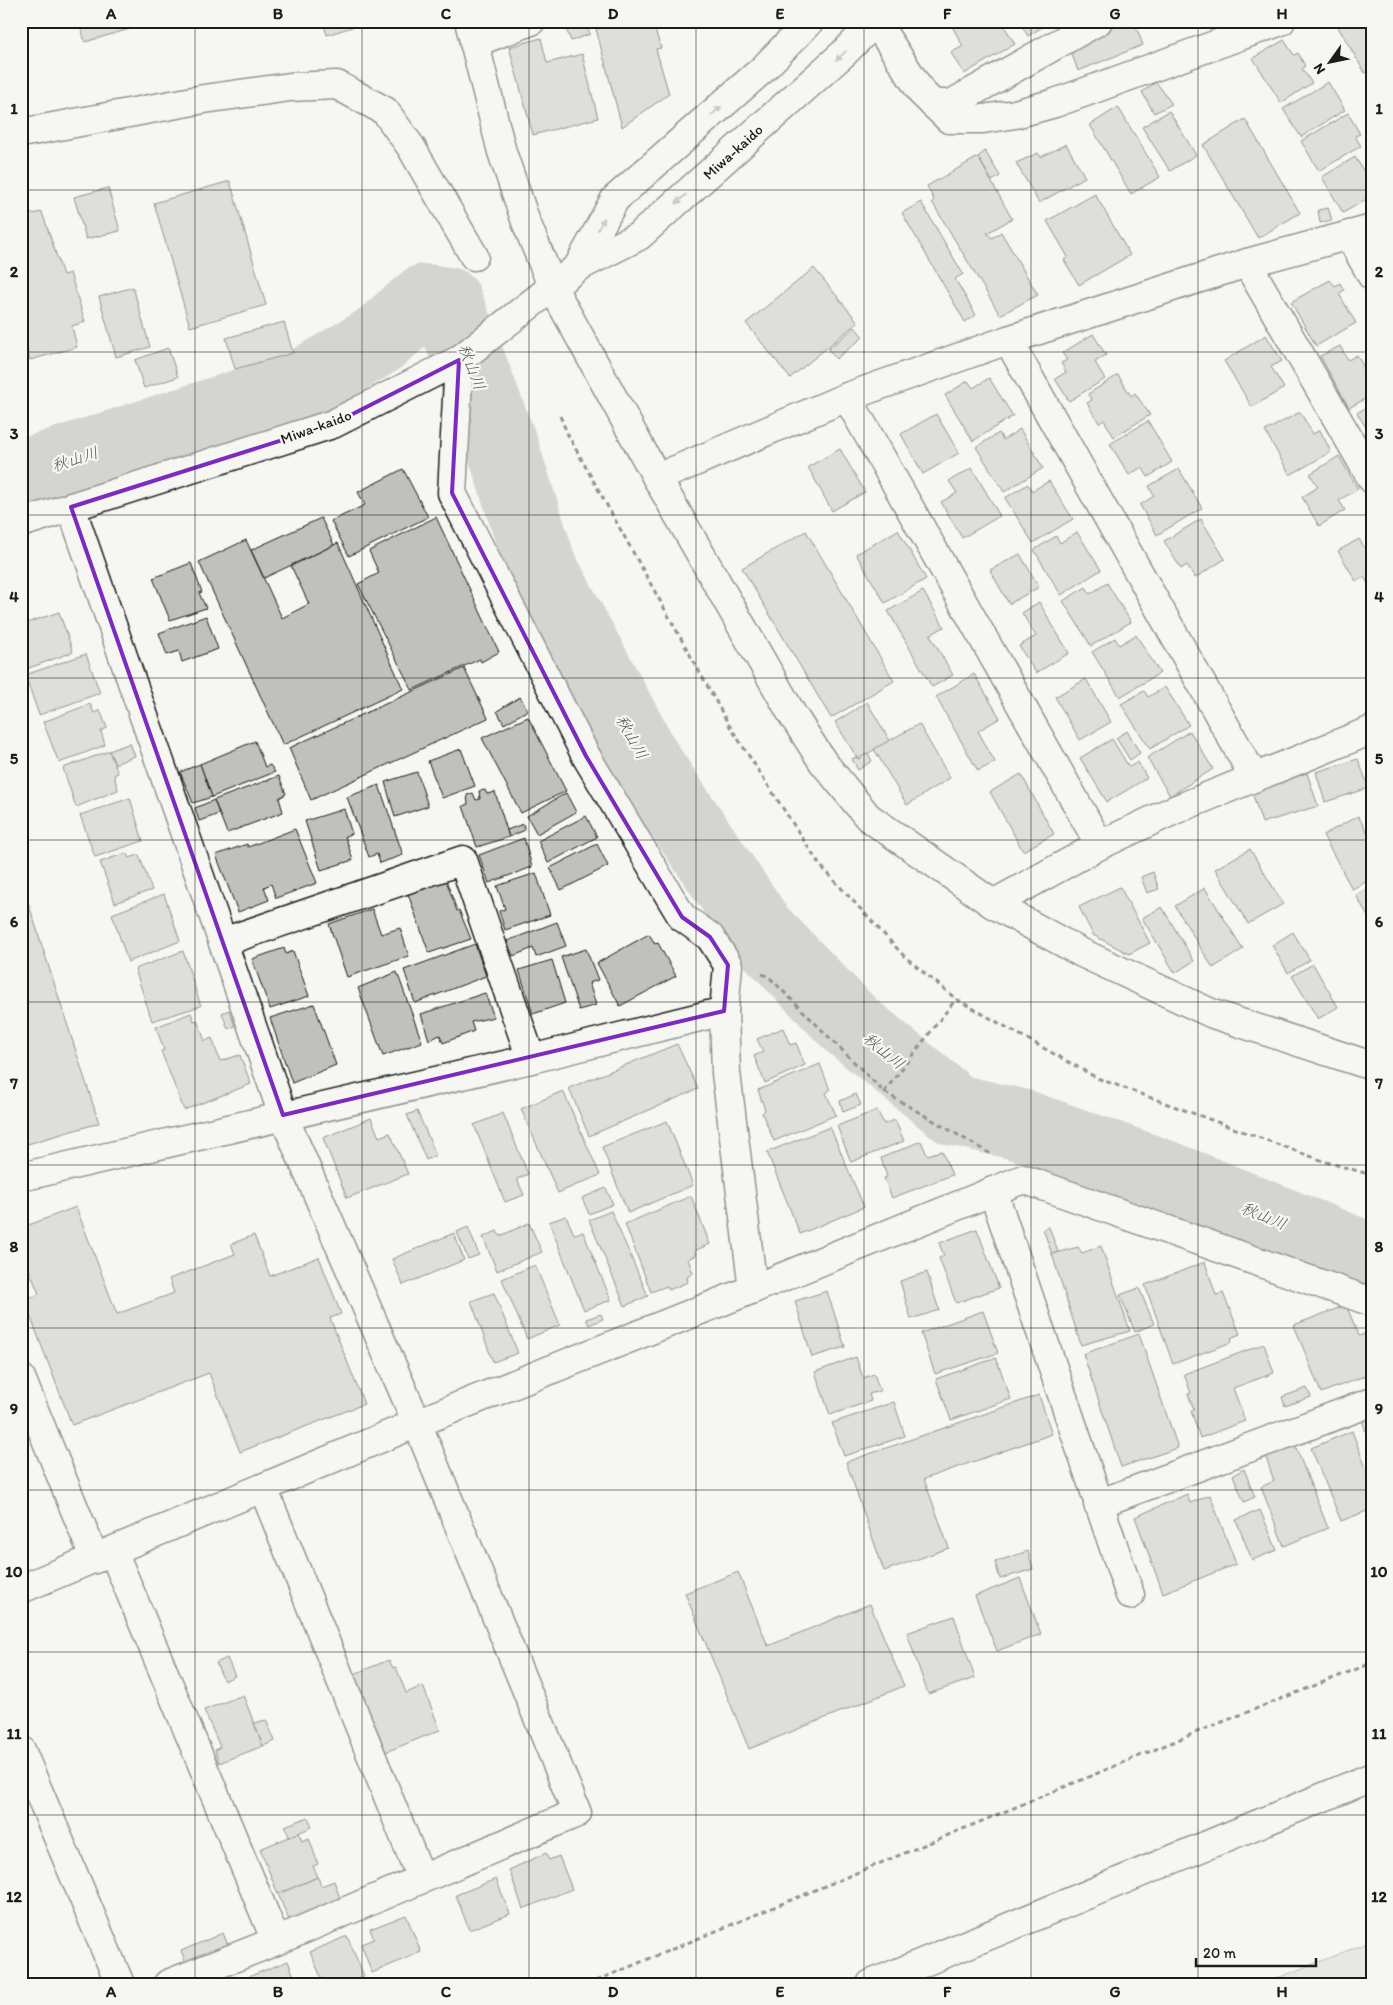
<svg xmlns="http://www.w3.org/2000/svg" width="1393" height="2005" viewBox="0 0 1393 2005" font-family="Itim,'Klee One',sans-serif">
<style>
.green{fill:#d6d6d2;stroke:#797977}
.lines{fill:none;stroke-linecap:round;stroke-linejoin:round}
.river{stroke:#acaca9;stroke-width:72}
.building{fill:#c0c0bd;stroke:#1c1c1c}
.street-casing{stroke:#1c1c1c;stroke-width:31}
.secondary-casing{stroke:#1c1c1c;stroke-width:31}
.path{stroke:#1c1c1c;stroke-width:3;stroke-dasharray:5 4;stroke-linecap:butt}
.street{stroke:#f6f6f2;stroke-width:28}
.secondary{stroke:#f6f6f2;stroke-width:28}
.oneway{fill:#949492}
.marked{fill:none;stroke:#7b2cbf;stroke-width:4;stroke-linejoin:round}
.grid{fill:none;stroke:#1c1c1c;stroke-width:1;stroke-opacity:0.55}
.labels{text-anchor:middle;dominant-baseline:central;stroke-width:4.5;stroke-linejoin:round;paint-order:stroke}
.street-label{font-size:15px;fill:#1c1c1c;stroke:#f6f6f2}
.water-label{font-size:16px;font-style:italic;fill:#565654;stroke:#f6f6f2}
.neatline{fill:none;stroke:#1c1c1c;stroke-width:2}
.grid-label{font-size:16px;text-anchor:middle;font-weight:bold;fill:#1c1c1c}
</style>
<rect width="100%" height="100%" fill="#f6f6f2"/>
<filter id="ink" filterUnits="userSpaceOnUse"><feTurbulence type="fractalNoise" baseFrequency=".02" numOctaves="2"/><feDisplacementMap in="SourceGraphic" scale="10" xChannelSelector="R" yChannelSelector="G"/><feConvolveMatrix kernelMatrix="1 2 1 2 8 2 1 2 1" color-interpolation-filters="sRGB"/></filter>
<g filter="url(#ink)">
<polygon class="green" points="1372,1941 1372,1984 1262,1984"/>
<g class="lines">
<polyline class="river" points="21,476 301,386 377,341 425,300 447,303 502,446 541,567 647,764 759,930 851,1025 955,1110 1021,1125 1170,1178 1372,1260"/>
</g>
<g class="building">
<polygon points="79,21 138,21 140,26 85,42"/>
<polygon points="323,21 371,21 327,35"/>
<polygon points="578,21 585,21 590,34 571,41 565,26"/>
<polygon points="621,21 652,21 661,48 656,49 669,94 622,127 596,29"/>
<polygon points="949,21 1001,21 1015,44 964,74 951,53 963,46"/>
<polygon points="1019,21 1052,21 1028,36"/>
<polygon points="1109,21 1134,21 1143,45 1078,71 1069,46"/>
<polygon points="1348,21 1372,21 1372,70 1365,73 1338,27"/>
<polygon points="541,38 547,63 582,54 598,118 533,135 509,47"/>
<polygon points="1284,40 1294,55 1298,53 1305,66 1302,69 1312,83 1281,103 1253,58"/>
<polygon points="1156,82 1172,104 1154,113 1142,92"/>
<polygon points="1328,82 1345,110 1301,137 1283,109"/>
<polygon points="1118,107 1160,177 1131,194 1090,125"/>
<polygon points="1169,111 1196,155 1170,171 1142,127"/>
<polygon points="1348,113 1360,134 1355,136 1361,146 1319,171 1301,141"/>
<polygon points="1245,119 1300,213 1258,238 1203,145"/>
<polygon points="1066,144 1085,177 1039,203 1016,163 1038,153 1041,157"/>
<polygon points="985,151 1000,176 992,181 978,157"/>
<polygon points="978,157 1012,219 987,233 992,238 1001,232 1038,295 1000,315 932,202 934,200 927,186"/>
<polygon points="1355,157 1372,185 1372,196 1343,213 1322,177"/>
<polygon points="230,181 266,305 190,327 154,203"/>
<polygon points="108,188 120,231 86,239 74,197"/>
<polygon points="1095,194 1130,255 1079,285 1064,260 1068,257 1047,221"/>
<polygon points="921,202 963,274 955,279 976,315 965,322 902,213"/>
<polygon points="1328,208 1332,220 1320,223 1318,210"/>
<polygon points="42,212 63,275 70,273 85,322 72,326 77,347 30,360 21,332 21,216"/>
<polygon points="814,268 858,322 790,378 746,323"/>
<polygon points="1330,280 1335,286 1340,283 1344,290 1339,294 1356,323 1316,346 1291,302"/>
<polygon points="133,287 150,347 116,357 99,297"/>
<polygon points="284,322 293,353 235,369 226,338"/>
<polygon points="855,327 863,337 836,359 828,349"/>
<polygon points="1093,334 1106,355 1095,362 1105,379 1069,401 1055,379 1066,372 1061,363 1067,360 1062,353"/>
<polygon points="1266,335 1282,361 1271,367 1284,388 1252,407 1224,361"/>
<polygon points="1340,346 1348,360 1357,355 1372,382 1372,395 1349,408 1320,356"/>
<polygon points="168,348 178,377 144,388 135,360"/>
<polygon points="1118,375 1131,396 1135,393 1150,415 1114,437 1104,420 1099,423 1087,403 1092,400 1088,394"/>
<polygon points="989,378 1013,416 973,441 945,395 968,381 973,388"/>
<polygon points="1372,404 1372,437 1357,413"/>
<polygon points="1300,412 1313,434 1320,430 1331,452 1290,475 1265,431"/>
<polygon points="936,414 959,453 923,474 901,434"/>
<polygon points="1148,421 1172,462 1148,477 1142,467 1129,475 1110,444"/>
<polygon points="1020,429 1043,468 1004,492 976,447 999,433 1003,440"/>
<polygon points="840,449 865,492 832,511 808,467"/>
<polygon points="1339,456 1358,489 1339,500 1345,510 1319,526 1302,497 1318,487 1310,474"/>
<polygon points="972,468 1000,516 962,538 941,502 957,493 949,481"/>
<polygon points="403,469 428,517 349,556 331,521 365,505 358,492"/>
<polygon points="1179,469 1202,508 1157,535 1140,505 1154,496 1149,486"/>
<polygon points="1049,481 1073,519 1033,543 1005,498 1028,484 1032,491"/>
<polygon points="436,517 499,652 481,662 480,659 412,690 358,584 379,573 369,551"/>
<polygon points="321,518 334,545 264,578 251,550"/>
<polygon points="1201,519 1225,559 1195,578 1187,565 1181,569 1164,541"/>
<polygon points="898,530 926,579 885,603 856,554"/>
<polygon points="806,531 894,681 831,718 742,568"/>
<polygon points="1077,532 1101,570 1061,595 1034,550 1056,536 1060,543"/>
<polygon points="1359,539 1364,547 1372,542 1372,586 1370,587 1364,577 1356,581 1338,551"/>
<polygon points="246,540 282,618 309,604 291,566 338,543 403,689 283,745 199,562"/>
<polygon points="1020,554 1039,587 1009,604 990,570"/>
<polygon points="191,563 202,592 199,593 206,608 170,620 153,578"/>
<polygon points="1107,583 1131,622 1091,646 1063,601 1086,587 1090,594"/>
<polygon points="923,591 944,627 930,635 953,675 932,687 888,611"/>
<polygon points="1039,602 1069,653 1036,673 1019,646 1036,636 1022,613"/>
<polygon points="59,612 73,652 29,668 21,649 21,625"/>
<polygon points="206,616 218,649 182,662 179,651 167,655 159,633"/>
<polygon points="1136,635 1160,673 1120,697 1092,652 1115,638 1119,645"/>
<polygon points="86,654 100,693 39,715 25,675"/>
<polygon points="464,668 488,718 311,800 289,748"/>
<polygon points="974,674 1000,718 978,731 995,762 978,771 936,697"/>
<polygon points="1086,679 1111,722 1080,740 1055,697"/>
<polygon points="1165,687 1189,725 1150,749 1121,704 1144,691 1148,697"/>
<polygon points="520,697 528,710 504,724 497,711"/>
<polygon points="867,702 890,741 858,759 835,722"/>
<polygon points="90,704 94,713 100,710 107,728 101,731 105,745 59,763 43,722"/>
<polygon points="528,717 566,791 521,813 482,738"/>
<polygon points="919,724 950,778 907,805 874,749"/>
<polygon points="1127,731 1140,753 1130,760 1116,738"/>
<polygon points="1190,731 1213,769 1170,796 1147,758"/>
<polygon points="1112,739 1129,767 1138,762 1147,778 1107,802 1080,758"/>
<polygon points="255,741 265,767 270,765 275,772 212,797 200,764"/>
<polygon points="130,743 135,756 115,764 109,751"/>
<polygon points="461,749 475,786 442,798 428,761"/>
<polygon points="109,751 118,773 114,775 118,790 76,807 63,768"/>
<polygon points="868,753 872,761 858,770 852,759 856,757 858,759"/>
<polygon points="1358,759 1369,788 1325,802 1316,772"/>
<polygon points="200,764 212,797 193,803 180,772"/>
<polygon points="417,772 428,806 395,817 385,782"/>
<polygon points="1307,773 1318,806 1262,823 1252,792"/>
<polygon points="1021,774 1054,834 1023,851 990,792"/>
<polygon points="279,776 286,794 279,798 283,812 227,833 214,800"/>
<polygon points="379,785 403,855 380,863 377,854 369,857 347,797"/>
<polygon points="485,790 487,794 495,792 509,837 477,847 463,806 468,804 467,795 473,793 476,800 480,799 479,791"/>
<polygon points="566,793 576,812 537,834 527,816"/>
<polygon points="130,798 143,841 95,857 80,815"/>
<polygon points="214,800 219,814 199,821 195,808"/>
<polygon points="344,809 352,834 345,836 353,860 321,870 305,821"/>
<polygon points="586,816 597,837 548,863 538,841"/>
<polygon points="1358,816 1372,840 1372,879 1352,889 1323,835"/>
<polygon points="523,824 525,830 509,837 507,830"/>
<polygon points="295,829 317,883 276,898 271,884 264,887 269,900 238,912 216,855 247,844 248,847"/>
<polygon points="524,838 532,867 489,883 479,855"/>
<polygon points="597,844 608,866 561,890 550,868"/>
<polygon points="1250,849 1283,904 1248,924 1215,869"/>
<polygon points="126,853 129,858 139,855 152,890 115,903 100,862"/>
<polygon points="1153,872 1159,889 1147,893 1141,877"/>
<polygon points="536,873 550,915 505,930 499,911 505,909 497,886"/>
<polygon points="21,880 99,1123 21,1146"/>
<polygon points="446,880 457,911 459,910 471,939 429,953 408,894"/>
<polygon points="1120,887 1150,943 1129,954 1093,935 1079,907"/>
<polygon points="1372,887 1372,924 1356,895"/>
<polygon points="1205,888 1243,949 1213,968 1175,906"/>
<polygon points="164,894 180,941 128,962 112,914"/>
<polygon points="1162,907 1194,961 1175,973 1142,918"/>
<polygon points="372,909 381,934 400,928 409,956 347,977 329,924"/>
<polygon points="557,922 566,946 536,957 533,948 513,956 507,941"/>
<polygon points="1293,932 1310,960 1288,973 1272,945"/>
<polygon points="649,934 655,944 658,943 676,976 620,1006 597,963"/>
<polygon points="475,944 486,976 415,1003 404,970"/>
<polygon points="284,948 286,954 293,951 309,996 270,1009 252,959"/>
<polygon points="586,949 598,980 589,983 596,1005 579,1010 561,957"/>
<polygon points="183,951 201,1006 152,1021 135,969"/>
<polygon points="552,960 565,1003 533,1014 519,970"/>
<polygon points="1313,964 1338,1007 1318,1019 1292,976"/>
<polygon points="397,972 422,1042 383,1056 358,988"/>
<polygon points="485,993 494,1017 471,1022 474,1031 443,1043 440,1035 429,1040 421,1014"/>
<polygon points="314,1004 336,1065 292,1083 270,1018"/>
<polygon points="229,1010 235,1026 228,1029 222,1013"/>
<polygon points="191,1013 194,1021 197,1020 205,1041 212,1038 220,1061 240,1055 251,1084 184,1110 161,1051 164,1050 156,1027"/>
<polygon points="783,1028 790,1045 796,1043 805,1065 765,1083 754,1056 763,1052 757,1039"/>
<polygon points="677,1044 698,1089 589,1136 569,1088"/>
<polygon points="820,1064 830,1090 826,1093 836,1115 774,1141 762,1113 765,1110 758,1090"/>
<polygon points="563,1091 600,1175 558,1193 521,1109"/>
<polygon points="856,1094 861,1105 843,1112 840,1101"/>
<polygon points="877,1110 884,1124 895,1120 904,1141 851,1162 837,1126"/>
<polygon points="417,1111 436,1155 426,1160 407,1115"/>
<polygon points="503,1113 528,1174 517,1179 524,1195 505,1202 474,1125"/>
<polygon points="371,1118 379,1137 390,1133 408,1174 347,1198 323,1138"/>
<polygon points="667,1121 693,1185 628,1213 602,1147"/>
<polygon points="830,1127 864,1207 800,1234 767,1152"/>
<polygon points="921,1141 927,1155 942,1151 952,1175 892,1198 884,1178 887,1177 881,1158"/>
<polygon points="606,1188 613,1204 589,1214 582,1198"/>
<polygon points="691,1196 710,1244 694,1251 696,1255 688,1259 693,1273 687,1277 688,1282 669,1290 667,1286 651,1292 625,1224"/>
<polygon points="76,1207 117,1314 174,1293 169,1279 235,1254 231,1244 254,1235 270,1276 319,1257 341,1314 330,1318 364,1404 240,1452 209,1373 72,1425 24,1300 39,1294 21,1249 21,1228"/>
<polygon points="611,1211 648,1296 625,1306 589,1220"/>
<polygon points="566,1216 574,1234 583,1232 611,1300 584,1310 549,1222"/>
<polygon points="529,1223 542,1252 497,1271 483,1237 497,1231 500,1236"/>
<polygon points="468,1227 479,1255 468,1259 457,1232"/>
<polygon points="1049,1227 1058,1252 1052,1254 1043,1229"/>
<polygon points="977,1229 999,1288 956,1303 939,1258 944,1256 939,1243"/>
<polygon points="454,1233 464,1260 403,1285 392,1259"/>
<polygon points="1101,1246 1130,1331 1081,1345 1052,1254 1078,1247 1082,1253"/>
<polygon points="1205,1262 1216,1295 1223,1293 1240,1334 1231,1338 1232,1342 1173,1364 1145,1285"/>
<polygon points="535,1265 560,1325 527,1339 502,1279"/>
<polygon points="927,1272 939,1310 911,1319 900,1281"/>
<polygon points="1139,1288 1154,1324 1135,1332 1120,1295"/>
<polygon points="827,1291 845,1347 812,1357 795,1301"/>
<polygon points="494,1293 518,1353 493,1362 471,1301"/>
<polygon points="1346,1305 1359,1336 1372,1331 1372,1373 1321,1393 1294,1325"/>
<polygon points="983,1311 998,1353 935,1374 921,1333"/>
<polygon points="601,1314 603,1319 589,1325 586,1319"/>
<polygon points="1139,1334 1178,1448 1121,1467 1083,1354"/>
<polygon points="1264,1344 1274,1373 1233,1388 1245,1421 1200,1438 1191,1411 1194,1410 1188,1394 1191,1393 1184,1374"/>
<polygon points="856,1357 863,1378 874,1374 880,1391 869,1394 871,1401 830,1415 815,1372"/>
<polygon points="996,1358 1011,1399 951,1420 936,1379"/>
<polygon points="1307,1388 1311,1397 1285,1406 1282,1397"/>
<polygon points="1039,1395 1052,1434 924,1479 949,1548 884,1571 846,1462"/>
<polygon points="894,1402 905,1436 844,1456 832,1423"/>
<polygon points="1372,1414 1372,1444 1370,1444 1361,1417"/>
<polygon points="1352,1431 1372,1484 1372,1509 1341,1521 1311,1448"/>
<polygon points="1295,1445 1328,1528 1284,1546 1261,1487 1274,1481 1266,1457"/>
<polygon points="1244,1469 1255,1497 1244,1502 1233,1475"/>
<polygon points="1187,1494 1190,1503 1210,1495 1236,1564 1163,1593 1135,1517"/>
<polygon points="1260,1510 1277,1550 1252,1560 1236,1520"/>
<polygon points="1028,1551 1033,1569 1000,1579 995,1562"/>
<polygon points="738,1572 768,1646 870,1604 904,1686 749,1749 685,1593"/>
<polygon points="1020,1578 1041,1634 997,1651 975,1596"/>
<polygon points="954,1616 975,1678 928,1694 907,1633"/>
<polygon points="227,1658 235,1676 224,1681 216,1663"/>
<polygon points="389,1660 393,1668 396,1667 406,1693 423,1686 440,1730 386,1752 354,1674"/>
<polygon points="243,1695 263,1746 219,1763 215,1750 220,1747 204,1710"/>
<polygon points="266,1720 275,1741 263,1746 254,1723"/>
<polygon points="308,1817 312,1827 289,1837 285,1826"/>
<polygon points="299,1833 302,1841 309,1838 318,1864 313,1866 318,1877 278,1894 260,1849"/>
<polygon points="546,1853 549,1860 559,1856 572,1889 523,1909 509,1870"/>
<polygon points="318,1877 321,1886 334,1881 341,1901 289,1920 278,1894"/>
<polygon points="496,1879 510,1914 469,1930 456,1895"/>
<polygon points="406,1915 421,1952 372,1973 361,1944 374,1939 370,1929"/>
<polygon points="223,1933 230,1950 188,1968 181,1951"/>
<polygon points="347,1936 364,1976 345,1984 324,1984 310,1952"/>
<polygon points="288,1961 297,1984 251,1984 248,1977"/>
</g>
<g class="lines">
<g class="street-casing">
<g id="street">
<polyline points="876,22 922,93 949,119 983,119 1015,114 1055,103 1281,21"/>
<polyline points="474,43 531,21"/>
<polyline points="933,104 951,104 1098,21"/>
<polyline points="21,133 204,99 290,87 337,85 385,111 411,147 474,256"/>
<polyline points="1349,235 1372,276"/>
<polyline points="1247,263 1372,479"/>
<polyline points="553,288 657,478 792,714 823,762 868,817 993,904 1082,953 1213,1014 1372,1066"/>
<polyline points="1008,340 1254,777"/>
<polyline points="847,397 1100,845"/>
<polyline points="657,478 847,397 1008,340 1247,263 1372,229"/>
<polyline points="71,507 283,1115 417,1423 577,1813 276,1941 168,1984"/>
<polyline points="993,904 1100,845 1172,811 1372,730"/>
<polyline points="223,942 463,860 531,1059"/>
<polyline points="21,1177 531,1059 724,1011"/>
<polyline points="993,1191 1130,1595"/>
<polyline points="753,1289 1023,1179 1372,1302"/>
<polyline points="21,1378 95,1559"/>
<polyline points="263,1488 421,1878"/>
<polyline points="1098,1504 1372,1402"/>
<polyline points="113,1551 276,1941"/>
<polyline points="21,1589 417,1423 753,1289 726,1073 724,1011 728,965 710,937 682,917 586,756 452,493 459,360"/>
<polyline points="21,1750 120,1984"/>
<polyline points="871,1984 1372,1777"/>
</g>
</g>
<g class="secondary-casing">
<g id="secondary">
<polyline points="469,21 502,152 526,222 553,288"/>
<polyline points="578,267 615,199 763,69 810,21"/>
<polyline points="21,523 333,424 459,360 578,267 639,236 844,53 876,21"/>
</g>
</g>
<g class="path">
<polyline points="560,416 568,435 729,725 819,864 904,956 956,999 1097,1078 1326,1162 1372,1175"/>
<polyline points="762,974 768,976 884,1092 991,1154"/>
<polyline points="884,1092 956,999"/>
<polyline points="588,1984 1202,1730 1372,1663"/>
</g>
<use href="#street" class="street"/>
<use href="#secondary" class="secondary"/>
</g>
<defs><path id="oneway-solid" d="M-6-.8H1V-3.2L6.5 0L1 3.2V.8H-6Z" transform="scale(1.25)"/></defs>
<g class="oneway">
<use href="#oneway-solid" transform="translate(841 56) rotate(137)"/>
<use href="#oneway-solid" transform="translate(716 111) rotate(-41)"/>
<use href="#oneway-solid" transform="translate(681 199) rotate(138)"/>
<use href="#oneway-solid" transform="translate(601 224) rotate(-61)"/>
</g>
</g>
<path d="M0 0H1393V2005H0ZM459,360L452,493L586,756L682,917L710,937L728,965L724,1011L283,1115L71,507L333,424Z" fill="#f6f6f2" fill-opacity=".55" fill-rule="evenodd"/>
<path class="marked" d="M459,360L452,493L586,756L682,917L710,937L728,965L724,1011L283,1115L71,507L333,424Z"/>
<path class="grid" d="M195,21V1984M362,21V1984M529,21V1984M696,21V1984M864,21V1984M1031,21V1984M1198,21V1984M21,190H1372M21,352H1372M21,515H1372M21,678H1372M21,840H1372M21,1002H1372M21,1165H1372M21,1328H1372M21,1490H1372M21,1652H1372M21,1815H1372"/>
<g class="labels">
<g class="street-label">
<text transform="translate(733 152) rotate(-42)">Miwa-kaido</text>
<text transform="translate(316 427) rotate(-20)">Miwa-kaido</text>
</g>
<g class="water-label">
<text transform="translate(472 367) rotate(69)">秋山川</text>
<text transform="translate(75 459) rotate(-18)">秋山川</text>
<text transform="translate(632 737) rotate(61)">秋山川</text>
<text transform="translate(884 1051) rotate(39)">秋山川</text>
<text transform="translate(1264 1216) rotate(22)">秋山川</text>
</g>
</g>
<rect width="1393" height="2005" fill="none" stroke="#f6f6f2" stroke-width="55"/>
<g transform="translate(1330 62) rotate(237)" stroke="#f6f6f2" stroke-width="4" paint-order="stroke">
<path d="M0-4L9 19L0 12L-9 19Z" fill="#1c1c1c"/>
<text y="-8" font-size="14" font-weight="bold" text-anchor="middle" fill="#1c1c1c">N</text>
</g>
<path d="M1196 1958v8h120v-8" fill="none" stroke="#1c1c1c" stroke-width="2.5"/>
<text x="1203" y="1958" font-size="15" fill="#1c1c1c" stroke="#f6f6f2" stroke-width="4" paint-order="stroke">20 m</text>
<rect x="28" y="28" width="1338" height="1950" class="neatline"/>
<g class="grid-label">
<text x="111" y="19">A</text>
<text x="278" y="19">B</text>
<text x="446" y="19">C</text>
<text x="613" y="19">D</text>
<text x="780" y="19">E</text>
<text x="947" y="19">F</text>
<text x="1115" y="19">G</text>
<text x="1282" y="19">H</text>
<text x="14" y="114">1</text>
<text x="1379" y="114">1</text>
<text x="14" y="277">2</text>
<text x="1379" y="277">2</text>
<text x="14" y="439">3</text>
<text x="1379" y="439">3</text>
<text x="14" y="602">4</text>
<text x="1379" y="602">4</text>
<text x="14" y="764">5</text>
<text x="1379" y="764">5</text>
<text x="14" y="927">6</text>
<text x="1379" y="927">6</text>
<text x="14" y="1089">7</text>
<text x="1379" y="1089">7</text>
<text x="14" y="1252">8</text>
<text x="1379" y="1252">8</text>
<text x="14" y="1414">9</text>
<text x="1379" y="1414">9</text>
<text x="14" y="1577">10</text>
<text x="1379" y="1577">10</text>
<text x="14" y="1739">11</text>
<text x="1379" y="1739">11</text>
<text x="14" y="1902">12</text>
<text x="1379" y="1902">12</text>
<text x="111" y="1997">A</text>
<text x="278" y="1997">B</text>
<text x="446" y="1997">C</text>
<text x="613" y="1997">D</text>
<text x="780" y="1997">E</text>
<text x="947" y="1997">F</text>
<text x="1115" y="1997">G</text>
<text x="1282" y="1997">H</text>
</g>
</svg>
